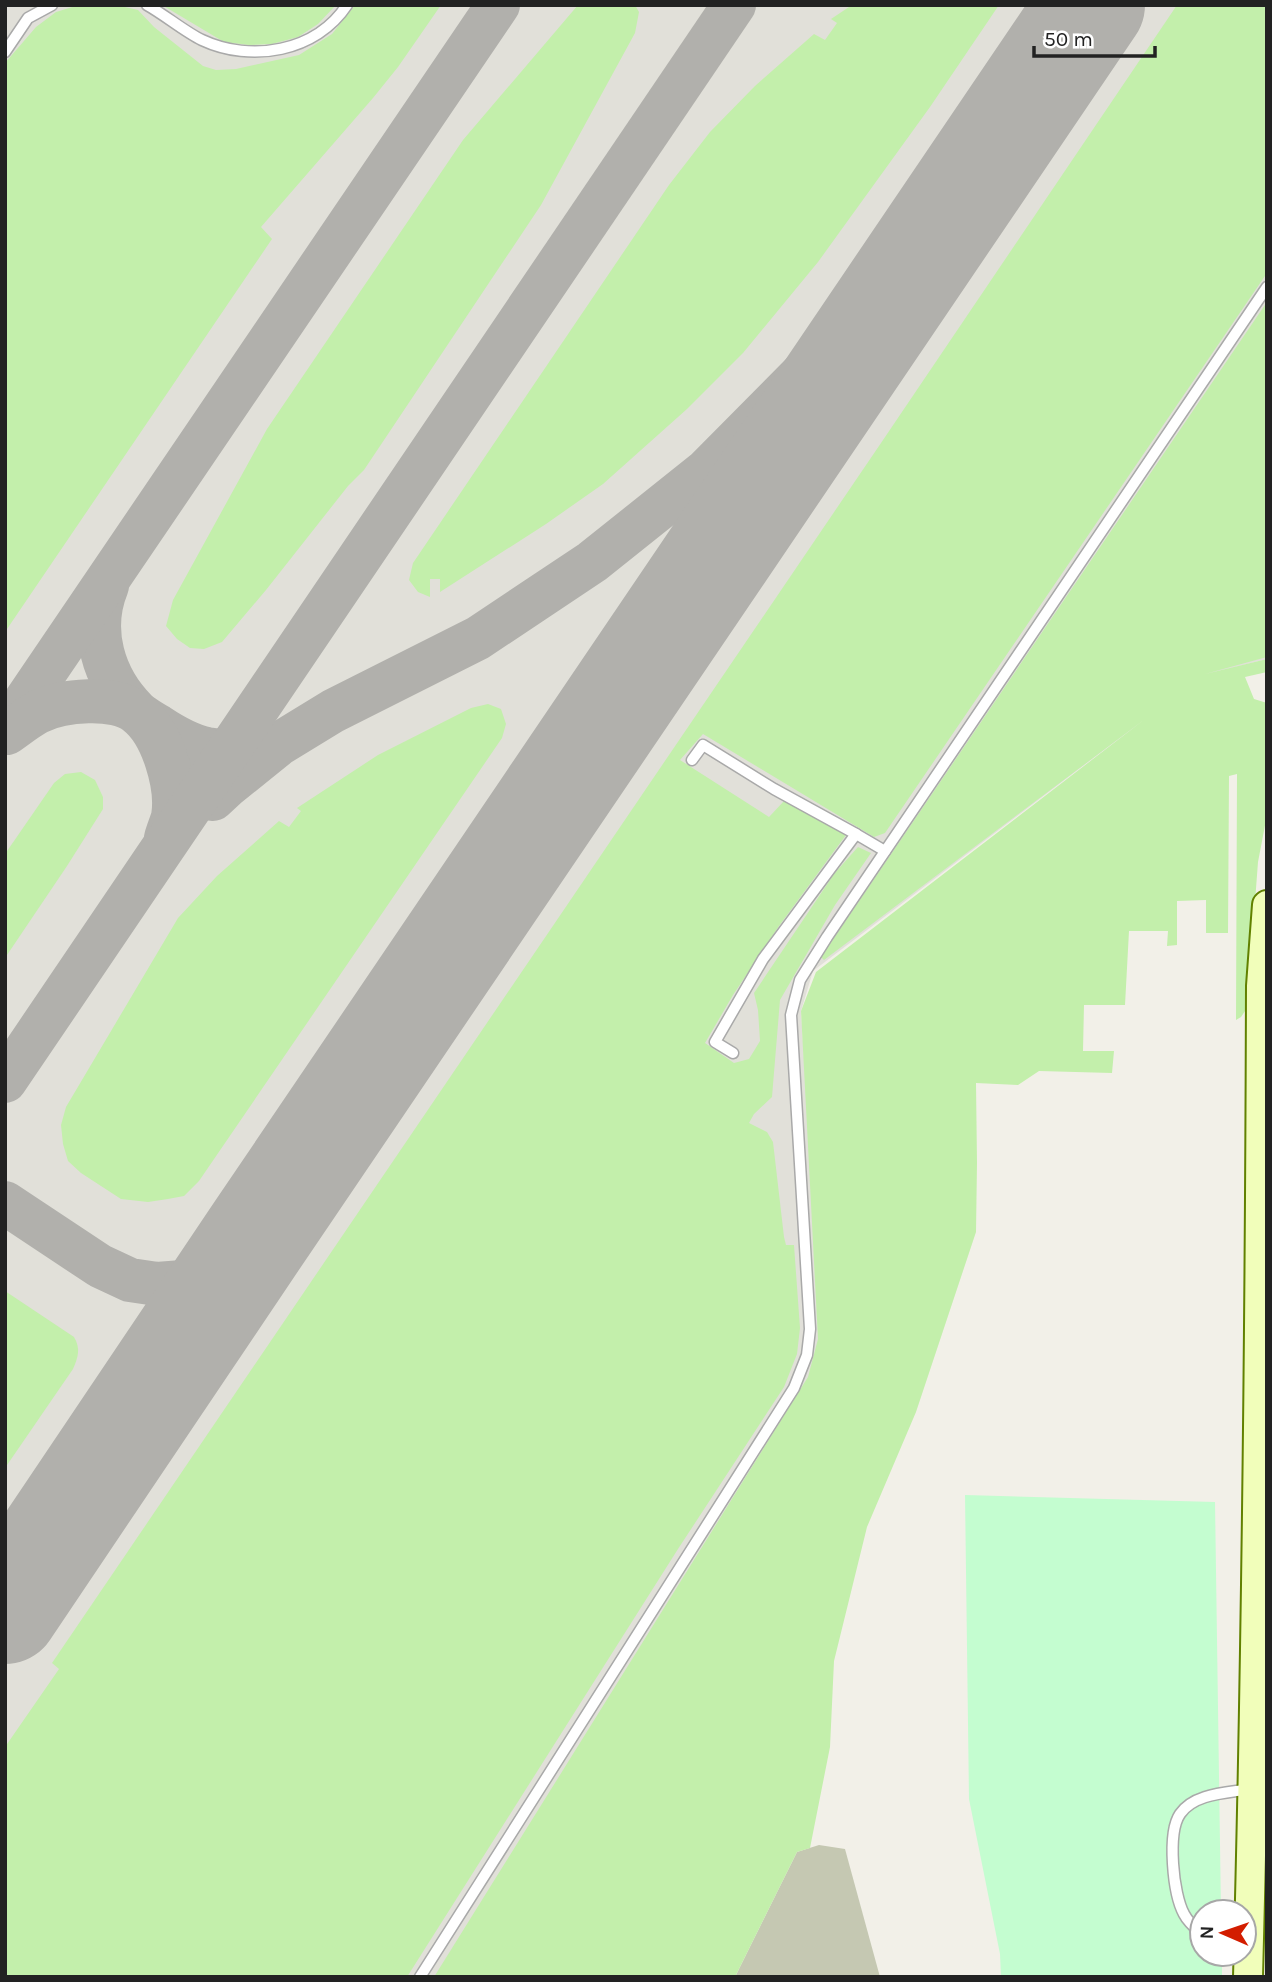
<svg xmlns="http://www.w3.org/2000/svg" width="1272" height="1982" viewBox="0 0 1272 1982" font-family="Karla,sans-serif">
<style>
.airport{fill:#e1e0d9}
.construction{fill:#c5c8b2}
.grass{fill:#c3efab}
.park{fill:#c4fdd0}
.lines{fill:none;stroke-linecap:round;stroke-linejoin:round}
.taxiway{stroke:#b1b0ac;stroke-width:44}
.runway{stroke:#b1b0ac;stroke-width:108}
.lane-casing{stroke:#a9a9a9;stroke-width:13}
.secondary-casing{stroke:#618100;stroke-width:32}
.lane{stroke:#fff;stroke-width:10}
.secondary{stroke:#f1feba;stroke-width:28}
</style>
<rect width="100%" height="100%" fill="#f2f0e8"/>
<polygon class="airport" points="5,5 1267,5 1267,659 1203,675 813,971 801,1011 823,1351 809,1390 435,1977 5,1977"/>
<polygon class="construction" points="819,1845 845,1849 880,1977 735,1977 797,1852"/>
<g class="grass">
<polygon points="79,5 116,5 138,10 154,27 203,66 216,70 236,69 299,55 332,34 355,5 441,5 398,67 373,98 261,227 272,239 5,632 5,63 36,27 56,12"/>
<polygon points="162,5 336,5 318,24 298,37 272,44 249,45 224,42"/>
<polygon points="578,5 635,5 639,12 635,33 541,205 364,470 348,486 266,590 222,642 204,649 190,648 177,639 166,626 173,600 267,429 463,140"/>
<polygon points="852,5 999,5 930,107 818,262 743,353 687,409 603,484 546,524 440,592 440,579 430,579 430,597 418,592 409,580 413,563 669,185 710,132 755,86 814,34 825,40 837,23 831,19"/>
<polygon points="1177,5 1267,5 1267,273 885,833 874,837 703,734 680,760 769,817 784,801 846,835 779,926 733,995 705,1043 734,1063 749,1059 760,1041 758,1010 754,993 834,874 858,847 871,853 835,905 780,1000 772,1097 754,1114 749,1123 767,1132 773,1142 784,1237 786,1245 794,1245 800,1328 797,1354 784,1387 678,1549 407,1977 5,1977 5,1747 59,1669 52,1663 881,443"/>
<polygon points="1267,302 1267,657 1205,674 1267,659 1267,672 1245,677 1254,699 1267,703 1267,815 1258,862 1247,1008 1241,1017 1236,1020 1237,774 1229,776 1228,933 1206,933 1206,900 1177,901 1177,945 1167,946 1168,931 1129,931 1125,1005 1084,1005 1083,1051 1114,1051 1112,1073 1039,1071 1018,1085 976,1083 977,1163 976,1232 916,1412 867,1527 834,1661 830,1747 810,1848 797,1852 735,1977 434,1977 808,1377 818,1339 801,1011 816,972 1145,719 824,960 821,957"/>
<polygon points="488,704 501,709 506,724 502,738 199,1181 184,1196 168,1199 148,1202 121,1199 81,1173 68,1161 63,1144 61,1125 66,1107 178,918 217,876 279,821 289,827 301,811 297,808 378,755 471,708"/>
<polygon points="81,772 95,780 103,797 103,809 67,866 5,958 5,854 54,783 65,774"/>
<path d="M5,1291L74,1337C81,1349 78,1357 73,1369L5,1468Z"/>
</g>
<polygon class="park" points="965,1495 1215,1502 1221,1912 1202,1912 1202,1954 1222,1954 1222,1977 1001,1977 1000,1954 969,1799"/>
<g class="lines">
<g class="taxiway">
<path d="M107,586C89,630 103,678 136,711C142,717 150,721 158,726C173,736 188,745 207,749C223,752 239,750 255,746"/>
<polyline points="5,731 498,5"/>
<path d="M7,733C17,726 27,718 38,712C62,700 115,695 137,713C163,733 178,786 173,817C171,824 168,831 166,838"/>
<polyline points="213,799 227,786 279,744 333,711 478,638 592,562 706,471 811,365 941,226"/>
<polyline points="5,1081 734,5"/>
<polyline points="5,1203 100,1266 130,1280 157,1284 183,1282 209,1272 233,1256 260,1231"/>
<path d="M5,1550C28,1548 50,1528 68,1515"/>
</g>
<polyline class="runway" points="5,1610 260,1231 1091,5"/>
<g class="lane-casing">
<g id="lane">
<path d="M147,5C165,15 185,32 202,40C251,63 316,52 347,5"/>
<polyline points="5,52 28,18 52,5"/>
<polyline points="692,760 703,745 774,789 856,834"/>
<polyline points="733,1053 715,1042 763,959 856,834 885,851"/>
<path d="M1202,1934C1195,1928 1188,1922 1184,1914C1173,1894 1167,1833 1180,1814C1194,1793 1228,1793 1250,1789"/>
<polyline points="420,1977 794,1388 807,1355 810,1329 791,1015 800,980 827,937 1267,287"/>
</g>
</g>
<g class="secondary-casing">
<path id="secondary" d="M1248,1977C1257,1646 1260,1316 1261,986L1267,905"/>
</g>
<use href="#lane" class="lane"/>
<use href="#secondary" class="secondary"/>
</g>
<rect width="1272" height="1982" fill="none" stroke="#222222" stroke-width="14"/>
<g transform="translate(1223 1933) rotate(272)"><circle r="33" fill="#ffffff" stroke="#a7a7a7" stroke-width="2"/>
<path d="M0-5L12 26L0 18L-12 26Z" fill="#d31d00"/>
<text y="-10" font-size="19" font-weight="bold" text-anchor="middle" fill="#222222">N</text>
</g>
<path d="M1034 46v10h121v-10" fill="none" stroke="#222222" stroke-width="3.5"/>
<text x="1044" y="46" font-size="21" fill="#222222" stroke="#ffffff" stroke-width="5" paint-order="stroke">50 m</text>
</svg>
